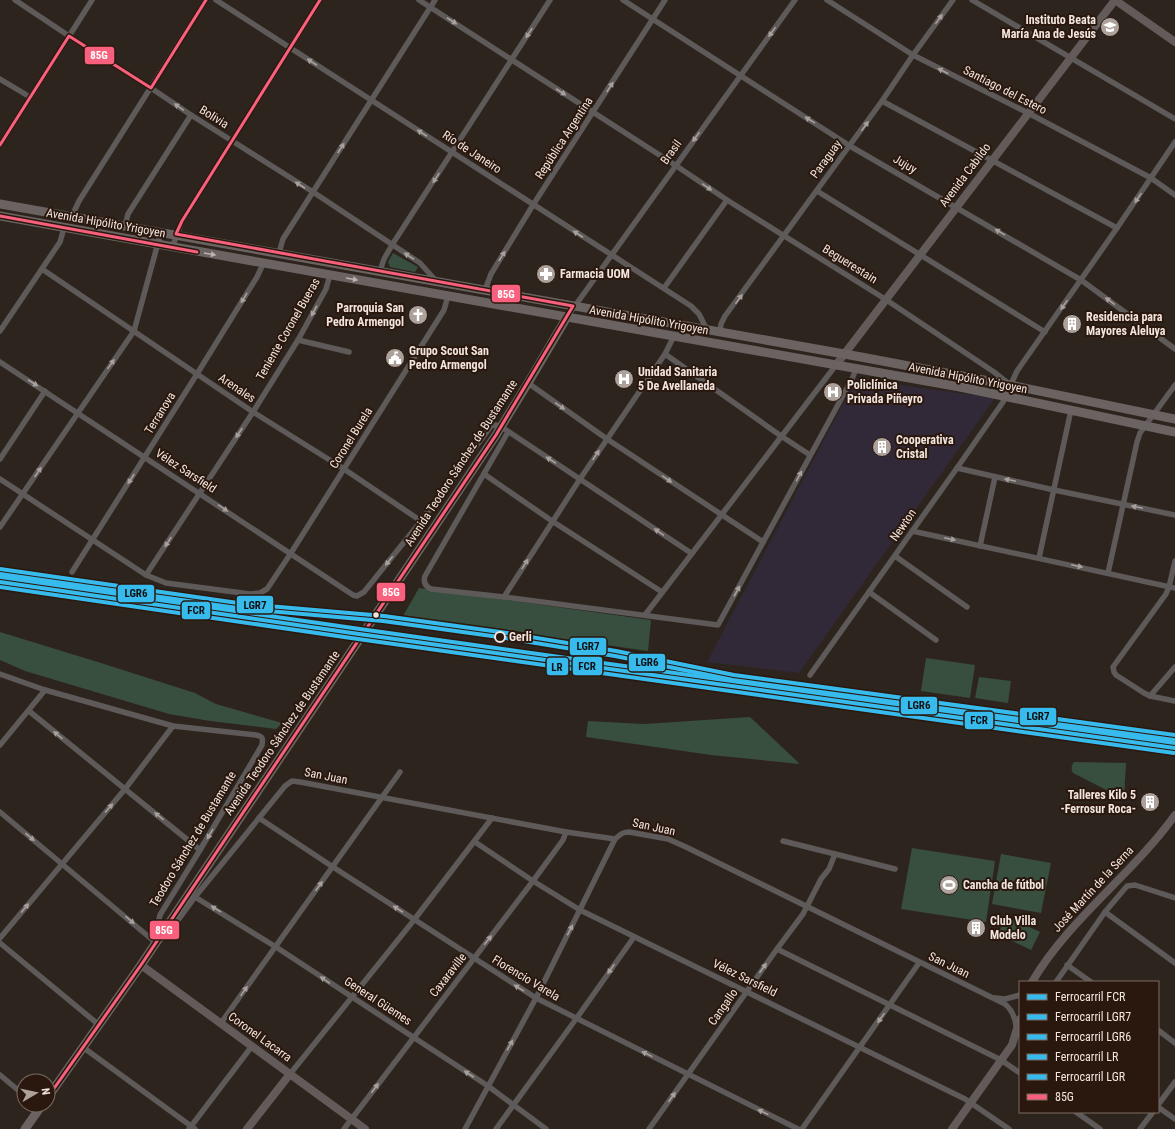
<svg xmlns="http://www.w3.org/2000/svg" width="1175" height="1129" viewBox="0 0 1175 1129" font-family="'Roboto Condensed',sans-serif">
<style>
.industrial{fill:#312937}
.green{fill:#384e3f}
.lines{fill:none;stroke-linecap:round;stroke-linejoin:round}
.street{stroke:#5e5a59;stroke-width:5.5}
.secondary{stroke:#625b5a;stroke-width:8}
.primary{stroke:#6a6362;stroke-width:9}
.bus-1-casing{stroke:#2a180e;stroke-width:6}
.bus-1{stroke:#f8607d;stroke-width:3}
.rail-1-casing{stroke:#2a180e;stroke-width:7}
.rail-2-casing{stroke:#2a180e;stroke-width:7}
.rail-3-casing{stroke:#2a180e;stroke-width:7}
.rail-4-casing{stroke:#2a180e;stroke-width:7}
.rail-5-casing{stroke:#2a180e;stroke-width:7}
.rail-1{stroke:#37bbed;stroke-width:4}
.rail-2{stroke:#37bbed;stroke-width:4}
.rail-3{stroke:#37bbed;stroke-width:4}
.rail-4{stroke:#37bbed;stroke-width:4}
.rail-5{stroke:#37bbed;stroke-width:4}
.oneway{fill:#a8a09c}
.oneway2{fill:#bcb1ac}
.bus-dot{fill:#f2e5de;stroke:#2a180e;stroke-width:1.5}
.stop-dot{fill:#2a180e;stroke:#f2e5de;stroke-width:2}
.labels{text-anchor:middle;dominant-baseline:central;stroke-width:4;stroke-linejoin:round;paint-order:stroke}
.poi-label{font-size:12px;font-weight:bold;fill:#f2e5de;stroke:#2a180e;text-anchor:start}
.street-label{font-size:12px;fill:#f2e5de;stroke:#2a180e}
.stop-label{font-size:12px;font-weight:bold;fill:#f2e5de;stroke:#2a180e;text-anchor:start}
.line-badge{stroke:#2a180e;stroke-width:1.5}
.badge-label{font-size:11px;text-anchor:middle;font-weight:bold;fill:#fff}
.pale-badge-label{font-size:11px;text-anchor:middle;font-weight:bold;fill:#111}
</style>
<rect width="100%" height="100%" fill="#2e241e"/>
<polygon class="industrial" points="856,379 995,398 799,673 707,662"/>
<g class="green">
<polygon points="393,253 418,267 415,272 390,267 388,262"/>
<polygon points="419,588 651,620 648,651 403,616"/>
<polygon points="0,632 101,663 195,693 216,704 282,723 276,729 210,721 169,714 25,671 0,660"/>
<polygon points="926,658 975,665 970,698 921,691"/>
<polygon points="979,677 1011,681 1008,703 975,698"/>
<polygon points="750,717 800,764 711,755 586,737 588,721 644,724"/>
<path d="M1074,762L1126,763L1124,799L1073,773C1071,769 1071,766 1074,762Z"/>
<polygon points="912,848 995,861 986,922 901,909"/>
<polygon points="1001,854 1051,863 1041,913 992,904"/>
<polygon points="1006,916 1040,932 1031,950 998,934"/>
</g>
<g class="lines">
<g class="street">
<polyline points="15,0 69,36 151,88 191,115 313,192 420,263 437,282"/>
<polyline points="216,0 691,306 699,314 707,330"/>
<polyline points="419,0 675,165 727,200 885,299 994,372 1009,384"/>
<polyline points="623,0 850,146 1081,280 1175,349"/>
<polyline points="827,0 913,55 1028,113 1151,178 1175,195"/>
<polyline points="972,0 1175,119"/>
<polyline points="0,79 30,97"/>
<polyline points="882,101 1117,228"/>
<polyline points="0,145 92,0"/>
<polyline points="817,191 1045,332"/>
<polyline points="72,216 79,201 206,0"/>
<polyline points="125,226 128,214 191,115"/>
<polyline points="172,248 182,221 320,0"/>
<polyline points="279,253 283,239 435,0"/>
<polyline points="42,269 253,412 344,469 421,521"/>
<polyline points="380,271 384,259 392,245 550,0"/>
<polyline points="664,288 727,200"/>
<polyline points="485,290 491,274 533,205 665,0"/>
<polyline points="567,317 795,0"/>
<polyline points="0,331 60,242 64,228"/>
<polyline points="720,332 721,324 725,316 882,101 913,55 953,0"/>
<polyline points="298,340 349,352"/>
<polyline points="665,354 781,436 810,455"/>
<polyline points="0,362 353,595 357,596 364,592 421,521 491,426 495,425 500,426 691,553"/>
<polyline points="528,383 607,439 763,542"/>
<path d="M508,432L425,576C423,582 425,586 431,589L504,597L718,625L852,379L856,369"/>
<polyline points="0,459 45,391"/>
<polyline points="957,468 1054,490 1175,515"/>
<polyline points="484,474 552,521 662,592"/>
<polyline points="0,479 146,575 166,583 250,594 260,593 267,589 291,553 444,310 448,296"/>
<polyline points="0,527 134,331 161,232"/>
<polyline points="912,531 1175,588"/>
<polyline points="980,546 995,477"/>
<polyline points="895,556 967,607"/>
<polyline points="1039,558 1071,410"/>
<polyline points="1175,561 1169,587 1166,594 1113,667 1114,672 1116,675 1144,693 1150,696 1175,701"/>
<polyline points="72,572 197,374 257,277 263,264"/>
<polyline points="1108,573 1137,442 1140,433 1175,385"/>
<polyline points="146,575 253,412 298,340 326,289 330,275"/>
<polyline points="869,592 936,640"/>
<polyline points="504,597 580,479 665,354 674,336"/>
<polyline points="645,615 836,365"/>
<path d="M0,674L45,690L173,726L256,735C263,736 263,739 262,745L200,850L160,915L156,932L155,941"/>
<polyline points="810,675 957,468 1003,402 1017,371 1117,228 1175,142"/>
<polyline points="1150,696 1175,667"/>
<polyline points="29,711 200,850"/>
<polyline points="0,745 45,690"/>
<polyline points="0,812 155,942"/>
<polyline points="259,818 333,867 536,998 798,1129"/>
<polyline points="783,841 895,869"/>
<polyline points="475,842 533,881 580,910 965,1099 1009,1129"/>
<polyline points="195,897 276,947 413,1037 488,1086 546,1129"/>
<polyline points="1105,912 1175,963"/>
<polyline points="0,938 125,789 173,726"/>
<path d="M161,939L168,934L195,897L285,786L292,781L300,782L566,832L615,839C620,835 622,832 629,832L668,839L686,847L1005,1004C1012,1010 1015,1016 1016,1026"/>
<polyline points="0,943 99,1025"/>
<polyline points="777,949 1001,1060 1020,1073"/>
<polyline points="1067,965 1091,982"/>
<polyline points="1056,982 1105,912 1127,886 1135,885 1175,898"/>
<polyline points="995,998 1005,999 1020,995"/>
<polyline points="221,1023 400,772"/>
<polyline points="1158,1030 1175,1043"/>
<polyline points="84,1048 195,1129"/>
<polyline points="290,1074 414,920 492,818"/>
<polyline points="0,1075 24,1095"/>
<polyline points="1158,1105 1175,1082"/>
<polyline points="1158,1107 1175,1119"/>
<polyline points="1076,1112 1100,1129"/>
<polyline points="189,1129 252,1046"/>
<polyline points="344,1129 533,881 563,840 566,832"/>
<polyline points="465,1129 536,998 615,839"/>
<polyline points="496,1129 576,1019 634,937"/>
<polyline points="649,1129 777,949 803,914 821,879 829,869 835,854"/>
<polyline points="802,1129 919,963"/>
<polyline points="1140,1129 1153,1112"/>
</g>
<g class="secondary">
<polyline points="1115,0 1175,42"/>
<polyline points="836,365 1115,0"/>
<polyline points="141,965 365,1129"/>
<path d="M1032,982C1070,918 1132,875 1175,815"/>
<polyline points="247,1129 290,1074"/>
<polyline points="952,1129 1012,1045 1020,1019"/>
</g>
<g class="primary">
<polyline points="0,204 861,357 1010,385 1175,419"/>
<polyline points="0,216 960,387 1175,432"/>
<polyline points="48,1097 141,965 294,737 496,435 528,383 567,317"/>
<polyline points="25,1129 42,1105"/>
</g>
<g class="bus-1-casing">
<g id="bus-1">
<polyline points="0,145 69,36 151,88 206,0"/>
<polyline points="0,216 197,252"/>
<polyline points="48,1097 141,965 496,435 573,306 176,234 182,221 320,0"/>
</g>
</g>
<use href="#bus-1" class="bus-1"/>
<g class="rail-1-casing">
<polyline id="rail-1" points="0,582 359,634 1175,748"/>
</g>
<g class="rail-2-casing">
<polyline id="rail-2" points="0,569 245,604 384,616 500,632 616,651 734,675 1175,735"/>
</g>
<g class="rail-3-casing">
<polyline id="rail-3" points="0,574 244,609 383,621 499,637 615,656 733,680 1174,740"/>
</g>
<g class="rail-4-casing">
<polyline id="rail-4" points="0,587 358,639 1174,753"/>
</g>
<g class="rail-5-casing">
<polyline id="rail-5" points="1,577 360,629 1175,743"/>
</g>
<use href="#rail-1" class="rail-1"/>
<use href="#rail-2" class="rail-2"/>
<use href="#rail-3" class="rail-3"/>
<use href="#rail-4" class="rail-4"/>
<use href="#rail-5" class="rail-5"/>
</g>
<defs><path id="oneway-solid" d="M-6-.8H1V-3.2L6.5 0L1 3.2V.8H-6Z"/></defs>
<g class="oneway">
<use href="#oneway-solid" transform="translate(939 19) rotate(-54)"/>
<use href="#oneway-solid" transform="translate(452 21) rotate(33)"/>
<use href="#oneway-solid" transform="translate(772 32) rotate(126)"/>
<use href="#oneway-solid" transform="translate(529 33) rotate(123)"/>
<use href="#oneway-solid" transform="translate(312 62) rotate(-147)"/>
<use href="#oneway-solid" transform="translate(943 71) rotate(-153)"/>
<use href="#oneway-solid" transform="translate(610 87) rotate(-57)"/>
<use href="#oneway-solid" transform="translate(561 92) rotate(33)"/>
<use href="#oneway-solid" transform="translate(179 107) rotate(-145)"/>
<use href="#oneway-solid" transform="translate(810 120) rotate(-148)"/>
<use href="#oneway-solid" transform="translate(865 126) rotate(-54)"/>
<use href="#oneway-solid" transform="translate(422 133) rotate(-147)"/>
<use href="#oneway-solid" transform="translate(696 137) rotate(126)"/>
<use href="#oneway-solid" transform="translate(341 148) rotate(-57)"/>
<use href="#oneway-solid" transform="translate(436 178) rotate(123)"/>
<use href="#oneway-solid" transform="translate(300 185) rotate(-147)"/>
<use href="#oneway-solid" transform="translate(707 187) rotate(35)"/>
<use href="#oneway-solid" transform="translate(1138 198) rotate(124)"/>
<use href="#oneway-solid" transform="translate(1000 232) rotate(-149)"/>
<use href="#oneway-solid" transform="translate(578 234) rotate(-147)"/>
<use href="#oneway-solid" transform="translate(409 256) rotate(-147)"/>
<use href="#oneway-solid" transform="translate(502 256) rotate(-58)"/>
<use href="#oneway-solid" transform="translate(244 298) rotate(121)"/>
<use href="#oneway-solid" transform="translate(739 299) rotate(-54)"/>
<use href="#oneway-solid" transform="translate(1110 301) rotate(-144)"/>
<use href="#oneway-solid" transform="translate(1064 305) rotate(125)"/>
<use href="#oneway-solid" transform="translate(314 311) rotate(119)"/>
<use href="#oneway-solid" transform="translate(111 364) rotate(-55)"/>
<use href="#oneway-solid" transform="translate(33 383) rotate(33)"/>
<use href="#oneway-solid" transform="translate(560 406) rotate(35)"/>
<use href="#oneway-solid" transform="translate(239 433) rotate(123)"/>
<use href="#oneway-solid" transform="translate(596 455) rotate(-56)"/>
<use href="#oneway-solid" transform="translate(551 460) rotate(-147)"/>
<use href="#oneway-solid" transform="translate(38 472) rotate(-56)"/>
<use href="#oneway-solid" transform="translate(799 476) rotate(-62)"/>
<use href="#oneway-solid" transform="translate(131 479) rotate(123)"/>
<use href="#oneway-solid" transform="translate(667 479) rotate(34)"/>
<use href="#oneway-solid" transform="translate(1010 480) rotate(-168)"/>
<use href="#oneway-solid" transform="translate(1137 507) rotate(-168)"/>
<use href="#oneway-solid" transform="translate(223 508) rotate(34)"/>
<use href="#oneway-solid" transform="translate(659 532) rotate(-146)"/>
<use href="#oneway-solid" transform="translate(950 539) rotate(12)"/>
<use href="#oneway-solid" transform="translate(168 542) rotate(123)"/>
<use href="#oneway-solid" transform="translate(389 561) rotate(129)"/>
<use href="#oneway-solid" transform="translate(525 564) rotate(-58)"/>
<use href="#oneway-solid" transform="translate(1077 566) rotate(12)"/>
<use href="#oneway-solid" transform="translate(737 591) rotate(-61)"/>
<use href="#oneway-solid" transform="translate(58 735) rotate(-141)"/>
<use href="#oneway-solid" transform="translate(109 808) rotate(-49)"/>
<use href="#oneway-solid" transform="translate(159 816) rotate(-141)"/>
<use href="#oneway-solid" transform="translate(210 834) rotate(120)"/>
<use href="#oneway-solid" transform="translate(30 837) rotate(40)"/>
<use href="#oneway-solid" transform="translate(319 886) rotate(-54)"/>
<use href="#oneway-solid" transform="translate(25 908) rotate(-50)"/>
<use href="#oneway-solid" transform="translate(216 909) rotate(-148)"/>
<use href="#oneway-solid" transform="translate(398 909) rotate(-147)"/>
<use href="#oneway-solid" transform="translate(130 920) rotate(40)"/>
<use href="#oneway-solid" transform="translate(570 930) rotate(-63)"/>
<use href="#oneway-solid" transform="translate(488 940) rotate(-52)"/>
<use href="#oneway-solid" transform="translate(763 968) rotate(-54)"/>
<use href="#oneway-solid" transform="translate(611 969) rotate(125)"/>
<use href="#oneway-solid" transform="translate(325 980) rotate(-146)"/>
<use href="#oneway-solid" transform="translate(519 988) rotate(-148)"/>
<use href="#oneway-solid" transform="translate(244 991) rotate(-55)"/>
<use href="#oneway-solid" transform="translate(881 1018) rotate(126)"/>
<use href="#oneway-solid" transform="translate(510 1045) rotate(-61)"/>
<use href="#oneway-solid" transform="translate(647 1054) rotate(-154)"/>
<use href="#oneway-solid" transform="translate(469 1074) rotate(-147)"/>
<use href="#oneway-solid" transform="translate(375 1088) rotate(-53)"/>
<use href="#oneway-solid" transform="translate(672 1097) rotate(-54)"/>
<use href="#oneway-solid" transform="translate(763 1112) rotate(-154)"/>
</g>
<g class="oneway2">
<use href="#oneway-solid" transform="translate(210 254) rotate(10)"/>
<use href="#oneway-solid" transform="translate(352 279) rotate(10)"/>
</g>
<defs>
<g id="school-disc" transform="scale(1)"><circle r="9.5" fill="#ada19b" stroke="#2a180e"/><path d="M0-5L7-2L0 1L-7-2ZM-4 1L0 2.5L4 1V4Q0 6-4 4Z" fill="#fff"/></g>
<g id="pharmacy-disc" transform="scale(1)"><circle r="9.5" fill="#ada19b" stroke="#2a180e"/><path d="M-2-6h4v4h4v4h-4v4h-4v-4h-4v-4h4Z" fill="#fff"/></g>
<g id="church-disc" transform="scale(1)"><circle r="9.5" fill="#ada19b" stroke="#2a180e"/><path d="M-1.2-6h2.4v3.5h3.3v2.4h-3.3V6h-2.4V-.1h-3.3v-2.4h3.3Z" fill="#fff"/></g>
<g id="building-disc" transform="scale(1)"><circle r="9.5" fill="#ada19b" stroke="#2a180e"/><path d="M-4-6H4V6H1V3H-1V6H-4ZM-2.5-4.3h1.7v1.8h-1.7ZM.8-4.3h1.7v1.8H.8ZM-2.5-1h1.7V.8h-1.7ZM.8-1h1.7V.8H.8Z" fill="#fff"/></g>
<g id="civic-disc" transform="scale(1)"><circle r="9.5" fill="#ada19b" stroke="#2a180e"/><path d="M-.6-6.5H3V-4.5H.6V-3L4-1V1h2V6H-6V1h2V-1L-.6-3ZM-1.2 2.5V6h2.4V2.5Z" fill="#fff"/></g>
<g id="hospital-disc" transform="scale(1)"><circle r="9.5" fill="#ada19b" stroke="#2a180e"/><path d="M-5-5h3v3.5h4V-5h3V5h-3V1.5h-4V5h-3Z" fill="#fff"/></g>
<g id="stadium-disc" transform="scale(1)"><circle r="9.5" fill="#ada19b" stroke="#2a180e"/><path d="M0-5a6.5 5 0 1 0 0 10a6.5 5 0 1 0 0-10ZM-3.5-1.8h7v3.6h-7Z" fill="#fff"/></g>
</defs>
<g fill-rule="evenodd">
<use href="#school-disc" x="1110" y="27"/>
<use href="#pharmacy-disc" x="546" y="274"/>
<use href="#church-disc" x="418" y="315"/>
<use href="#building-disc" x="1072" y="324"/>
<use href="#civic-disc" x="395" y="358"/>
<use href="#hospital-disc" x="624" y="379"/>
<use href="#hospital-disc" x="833" y="392"/>
<use href="#building-disc" x="882" y="447"/>
<use href="#building-disc" x="1150" y="802"/>
<use href="#stadium-disc" x="949" y="885"/>
<use href="#building-disc" x="976" y="928"/>
</g>
<circle class="bus-dot" cx="376" cy="615" r="3.5"/>
<circle class="stop-dot" cx="500" cy="637" r="5"/>
<g class="labels">
<g class="poi-label">
<text x="1096" y="20" text-anchor="end">Instituto Beata<tspan x="1096" dy="14">María Ana de Jesús</tspan></text>
<text x="560" y="274">Farmacia UOM</text>
<text x="404" y="308" text-anchor="end">Parroquia San<tspan x="404" dy="14">Pedro Armengol</tspan></text>
<text x="1086" y="317">Residencia para<tspan x="1086" dy="14">Mayores Aleluya</tspan></text>
<text x="409" y="351">Grupo Scout San<tspan x="409" dy="14">Pedro Armengol</tspan></text>
<text x="638" y="372">Unidad Sanitaria<tspan x="638" dy="14">5 De Avellaneda</tspan></text>
<text x="847" y="385">Policlínica<tspan x="847" dy="14">Privada Piñeyro</tspan></text>
<text x="896" y="440">Cooperativa<tspan x="896" dy="14">Cristal</tspan></text>
<text x="1136" y="795" text-anchor="end">Talleres Kilo 5<tspan x="1136" dy="14">-Ferrosur Roca-</tspan></text>
<text x="963" y="885">Cancha de fútbol</text>
<text x="990" y="921">Club Villa<tspan x="990" dy="14">Modelo</tspan></text>
</g>
<g class="street-label">
<text transform="translate(1005 90) rotate(27)">Santiago del Estero</text>
<text transform="translate(214 117) rotate(32)">Bolivia</text>
<text transform="translate(564 138) rotate(-57)">República Argentina</text>
<text transform="translate(472 152) rotate(33)">Río de Janeiro</text>
<text transform="translate(671 152) rotate(-54)">Brasil</text>
<text transform="translate(826 159) rotate(-54)">Paraguay</text>
<text transform="translate(905 164) rotate(30)">Jujuy</text>
<text transform="translate(965 175) rotate(-53)">Avenida Cabildo</text>
<text transform="translate(106 223) rotate(10)">Avenida Hipólito Yrigoyen</text>
<text transform="translate(850 264) rotate(32)">Beguerestain</text>
<text transform="translate(649 320) rotate(10)">Avenida Hipólito Yrigoyen</text>
<text transform="translate(288 329) rotate(-60)">Teniente Coronel Bueras</text>
<text transform="translate(968 378) rotate(11)">Avenida Hipólito Yrigoyen</text>
<text transform="translate(237 388) rotate(34)">Arenales</text>
<text transform="translate(160 413) rotate(-58)">Terranova</text>
<text transform="translate(351 438) rotate(-58)">Coronel Burela</text>
<text transform="translate(461 463) rotate(-57)">Avenida Teodoro Sánchez de Bustamante</text>
<text transform="translate(186 471) rotate(33)">Vélez Sarsfield</text>
<text transform="translate(903 525) rotate(-55)">Newton</text>
<text transform="translate(282 733) rotate(-56)">Avenida Teodoro Sánchez de Bustamante</text>
<text transform="translate(326 776) rotate(11)">San Juan</text>
<text transform="translate(654 827) rotate(12)">San Juan</text>
<text transform="translate(193 839) rotate(-59)">Teodoro Sánchez de Bustamante</text>
<text transform="translate(1093 889) rotate(-47)">José Martín de la Serna</text>
<text transform="translate(949 965) rotate(26)">San Juan</text>
<text transform="translate(448 975) rotate(-52)">Caxaraville</text>
<text transform="translate(526 978) rotate(31)">Florencio Varela</text>
<text transform="translate(745 978) rotate(26)">Vélez Sarsfield</text>
<text transform="translate(378 1001) rotate(33)">General Güemes</text>
<text transform="translate(723 1007) rotate(-55)">Cangallo</text>
<text transform="translate(260 1037) rotate(36)">Coronel Lacarra</text>
</g>
<g class="stop-label">
<text x="509" y="637">Gerli</text>
</g>
</g>
<g class="line-badge">
<rect x="84" y="46" width="31" height="19" rx="4" fill="#f8607d"/>
<rect x="491" y="284" width="30" height="19" rx="4" fill="#f8607d"/>
<rect x="376" y="582" width="30" height="20" rx="4" fill="#f8607d"/>
<rect x="117" y="584" width="38" height="19" rx="4" fill="#37bbed"/>
<rect x="236" y="595" width="38" height="19" rx="4" fill="#37bbed"/>
<rect x="181" y="601" width="30" height="19" rx="4" fill="#37bbed"/>
<rect x="569" y="637" width="38" height="19" rx="4" fill="#37bbed"/>
<rect x="628" y="653" width="38" height="19" rx="4" fill="#37bbed"/>
<rect x="572" y="656" width="31" height="20" rx="4" fill="#37bbed"/>
<rect x="546" y="657" width="23" height="19" rx="4" fill="#37bbed"/>
<rect x="900" y="696" width="38" height="19" rx="4" fill="#37bbed"/>
<rect x="1019" y="707" width="38" height="19" rx="4" fill="#37bbed"/>
<rect x="964" y="711" width="30" height="19" rx="4" fill="#37bbed"/>
<rect x="149" y="920" width="31" height="20" rx="4" fill="#f8607d"/>
</g>
<g class="badge-label">
<text x="99" y="59">85G</text>
<text x="506" y="298">85G</text>
<text x="391" y="596">85G</text>
<text x="164" y="934">85G</text>
</g>
<g class="pale-badge-label">
<text x="136" y="597">LGR6</text>
<text x="255" y="609">LGR7</text>
<text x="196" y="614">FCR</text>
<text x="588" y="650">LGR7</text>
<text x="647" y="666">LGR6</text>
<text x="587" y="670">FCR</text>
<text x="557" y="671">LR</text>
<text x="919" y="709">LGR6</text>
<text x="1038" y="720">LGR7</text>
<text x="979" y="724">FCR</text>
</g>
<rect x="1019" y="981" width="140" height="132" fill="#2a180e" stroke="#7a6a61"/>
<rect x="1027" y="994" width="20" height="6" fill="#37bbed" stroke="#7a6a61"/>
<text x="1055" y="1001" font-size="12" fill="#f2e5de">Ferrocarril FCR</text>
<rect x="1027" y="1014" width="20" height="6" fill="#37bbed" stroke="#7a6a61"/>
<text x="1055" y="1021" font-size="12" fill="#f2e5de">Ferrocarril LGR7</text>
<rect x="1027" y="1034" width="20" height="6" fill="#37bbed" stroke="#7a6a61"/>
<text x="1055" y="1041" font-size="12" fill="#f2e5de">Ferrocarril LGR6</text>
<rect x="1027" y="1054" width="20" height="6" fill="#37bbed" stroke="#7a6a61"/>
<text x="1055" y="1061" font-size="12" fill="#f2e5de">Ferrocarril LR</text>
<rect x="1027" y="1074" width="20" height="6" fill="#37bbed" stroke="#7a6a61"/>
<text x="1055" y="1081" font-size="12" fill="#f2e5de">Ferrocarril LGR</text>
<rect x="1027" y="1094" width="20" height="6" fill="#f8607d" stroke="#7a6a61"/>
<text x="1055" y="1101" font-size="12" fill="#f2e5de">85G</text>
<g transform="translate(36 1093) rotate(81)"><circle r="19" fill="#2a180e" stroke="#7a6a61"/>
<path d="M0-3L7 15L0 10L-7 15Z" fill="#ada19b"/>
<text y="-6" font-size="11" font-weight="bold" text-anchor="middle" fill="#f2e5de">N</text>
</g>
</svg>
